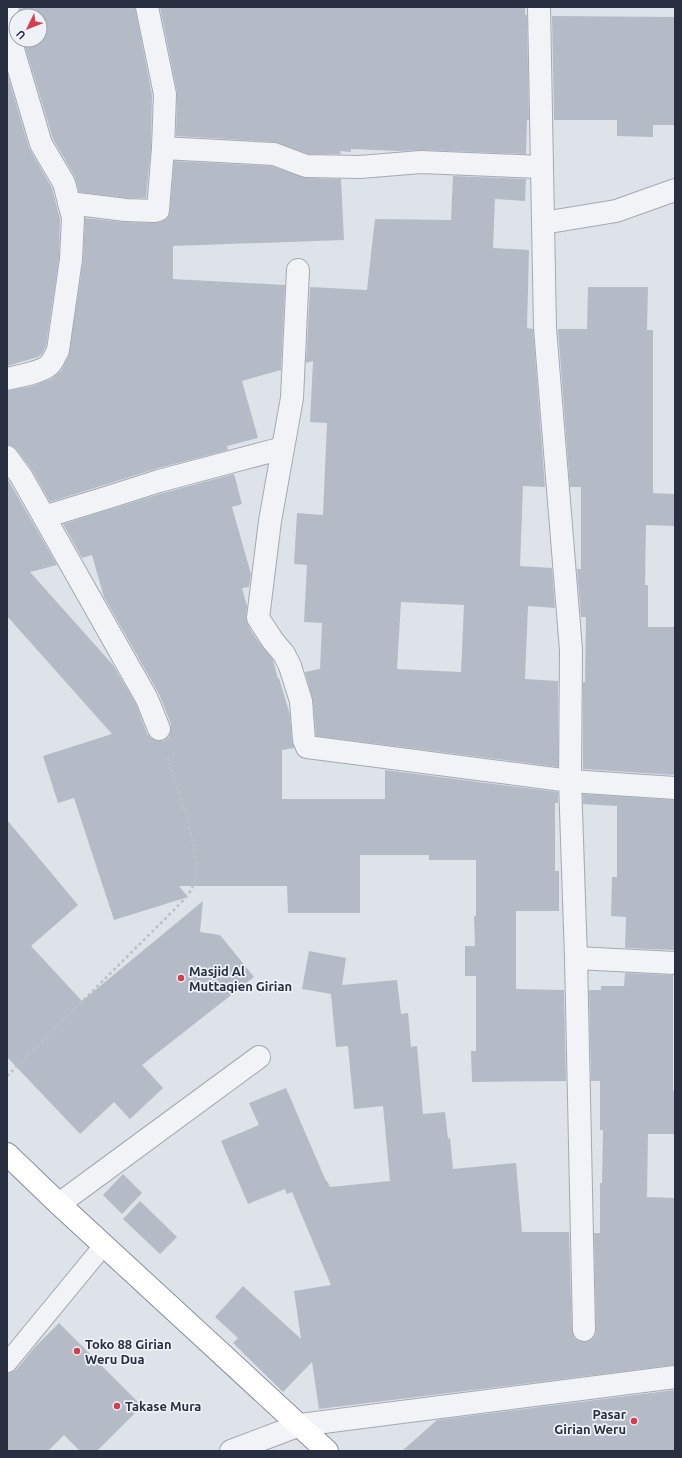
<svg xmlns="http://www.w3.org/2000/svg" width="682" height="1458" viewBox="0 0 682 1458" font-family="Ubuntu,sans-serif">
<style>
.building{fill:#b5bbc6;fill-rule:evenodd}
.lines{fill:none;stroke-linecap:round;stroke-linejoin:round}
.lane-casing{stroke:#a3a9b3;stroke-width:21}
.street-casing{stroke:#a3a9b3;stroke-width:24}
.highway-casing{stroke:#858fa0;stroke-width:24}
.path{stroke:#bcc0c7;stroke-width:2.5;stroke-dasharray:3 3;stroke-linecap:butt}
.lane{stroke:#f1f3f7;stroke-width:19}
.street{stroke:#f1f3f7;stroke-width:22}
.highway{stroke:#fff;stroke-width:22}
.poi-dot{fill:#d43d51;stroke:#eef1f6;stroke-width:1.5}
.labels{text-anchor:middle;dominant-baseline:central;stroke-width:3.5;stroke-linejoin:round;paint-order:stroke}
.poi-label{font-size:13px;font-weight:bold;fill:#272f40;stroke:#eef1f6;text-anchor:start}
</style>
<rect width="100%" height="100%" fill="#dee2e9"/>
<g class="building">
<polygon points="25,7 135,7 152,95 151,147 146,198 127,198 79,192 75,177 53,139 23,40 40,40 40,16 17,16 20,9"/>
<polygon points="160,7 525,7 525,15 527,15 529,120 527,120 526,154 422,150 399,151 351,149 351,152 340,151 341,154 308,154 275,142 176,136 177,92"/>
<polygon points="552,16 675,17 675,125 653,125 653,137 617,136 617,120 554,120"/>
<polygon points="7,73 29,148 52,188 60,219 59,258 46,346 42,354 38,357 7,366"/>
<polygon points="174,161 271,166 306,178 341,179 344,240 173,246 173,279 285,285 281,370 242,381 258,438 227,446 228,450 155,469 50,502 32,470 17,450 12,446 7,445 7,391 32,386 51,379 61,371 69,355 83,261 85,218 124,222 154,223 161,222 167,218 170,211"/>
<path d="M453,176L526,179L525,201L495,199L493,248L529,250L527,328L533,329L545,487L523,486L520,566L552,568L555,608L528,606L525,679L558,681V767L316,736L313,700L305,672L320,669L322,623L304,622L307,565L294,564L297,513L323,515L327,423L310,422L313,361L306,363L310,287L367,290L375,219L451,220ZM401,602L464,605L461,672L397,669Z"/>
<polygon points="588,287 648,287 647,330 653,330 653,493 675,494 675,526 646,525 645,585 648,585 648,627 675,627 675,775 583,769 583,682 585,682 586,617 581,617 577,569 581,569 581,487 570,487 558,329 587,329"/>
<polygon points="234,474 242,504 232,507 251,574 249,587 242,588 247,606 246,617 248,625 255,637 273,660 278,679 279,678 290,715 292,741 294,748 282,750 282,799 385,799 385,770 558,792 558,803 555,803 555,871 559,871 559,911 516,911 516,989 564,990 566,1081 472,1082 471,1051 476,1051 476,976 465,976 465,946 475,946 474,916 476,916 476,860 429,860 429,855 360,855 360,913 288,913 287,886 179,886 188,897 114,920 74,798 58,803 43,756 112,734 7,616 7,478 57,565 30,572 113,665 136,704 147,734 152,739 158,741 163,741 169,737 171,730 171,724 159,694 104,597 92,555 82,558 63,524 163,493"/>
<polygon points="583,794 675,800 675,950 625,948 626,917 611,916 612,877 617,877 617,806 583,804"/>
<polygon points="7,820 78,905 31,946 82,1001 203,901 200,932 220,935 254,977 142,1065 163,1088 130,1119 114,1102 80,1134 7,1057"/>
<polygon points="309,951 346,958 342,985 397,980 401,1014 408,1013 411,1047 417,1046 423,1114 445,1112 448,1139 450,1138 453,1169 516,1163 522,1232 569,1232 572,1330 574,1337 578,1341 584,1342 591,1340 595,1336 596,1330 594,1233 600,1233 600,1183 602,1183 603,1130 600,1130 600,1081 591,1081 589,990 601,990 601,986 624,986 625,973 673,975 673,1091 675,1091 675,1134 648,1134 647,1197 675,1198 675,1365 319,1409 312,1362 283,1392 233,1343 238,1338 215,1317 243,1286 301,1339 294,1291 331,1285 292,1192 287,1194 285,1189 248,1204 221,1141 259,1125 249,1103 286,1088 326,1181 327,1181 330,1187 390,1181 383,1106 354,1109 348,1046 336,1047 331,994 302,989"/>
<polygon points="123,1174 142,1193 122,1214 103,1195"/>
<polygon points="140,1201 177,1237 160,1254 123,1219"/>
<polygon points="59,1323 142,1406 97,1451 80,1451 64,1435 48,1451 7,1451 7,1374 16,1370 35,1347"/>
<polygon points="675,1390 675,1451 402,1451 437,1420"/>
</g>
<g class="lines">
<g class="lane-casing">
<polyline id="lane" points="7,1363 104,1245"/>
</g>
<g class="street-casing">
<g id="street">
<polyline points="539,7 545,328 571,650 570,781 576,958 584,1330"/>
<polyline points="7,8 8,7"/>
<path d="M7,29L41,144L64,183L73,218L71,259L58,350C55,356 53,362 48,366C39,373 18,376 7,379"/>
<polyline points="163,148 274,154 306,166 360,167 421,162 541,167"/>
<polyline points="69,203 126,210 154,211 158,210 163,148 165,94 147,7"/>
<polyline points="543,223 616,211 675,190"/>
<polyline points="298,270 292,398 270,521 258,618 273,641 284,654 290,666 301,701 304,740 307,747 570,781 675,788"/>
<polyline points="7,457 21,476 147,699 159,729"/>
<polyline points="44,517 109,497 159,481 283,448"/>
<polyline points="576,958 675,963"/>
<polyline points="59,1204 259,1057"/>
<polyline points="231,1451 300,1425 675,1377"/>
</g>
</g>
<g class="highway-casing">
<polyline id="highway" points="7,1154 59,1204 327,1451"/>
</g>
<path class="path" d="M7,1076L167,917C176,907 190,896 194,883C203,858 176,783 167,755"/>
<use href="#lane" class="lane"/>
<use href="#street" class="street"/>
<use href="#highway" class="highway"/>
</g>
<g class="poi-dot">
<circle cx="181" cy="978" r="4"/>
<circle cx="77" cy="1351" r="4"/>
<circle cx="117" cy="1406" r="4"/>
<circle cx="634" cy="1421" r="4"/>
</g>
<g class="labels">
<g class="poi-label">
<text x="189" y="971">Masjid Al<tspan x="189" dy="15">Muttaqien Girian</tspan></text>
<text x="85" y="1344">Toko 88 Girian<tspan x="85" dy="15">Weru Dua</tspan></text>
<text x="125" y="1406">Takase Mura</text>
<text x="626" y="1414" text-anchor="end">Pasar<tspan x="626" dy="15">Girian Weru</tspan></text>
</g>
</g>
<rect width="682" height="1458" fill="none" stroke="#272f40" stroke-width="16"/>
<g transform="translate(28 28) rotate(227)"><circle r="19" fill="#eef1f6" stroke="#9ea3ad"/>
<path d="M0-3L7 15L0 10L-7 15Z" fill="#d43d51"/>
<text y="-6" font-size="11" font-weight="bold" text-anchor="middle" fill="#272f40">U</text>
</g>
</svg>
